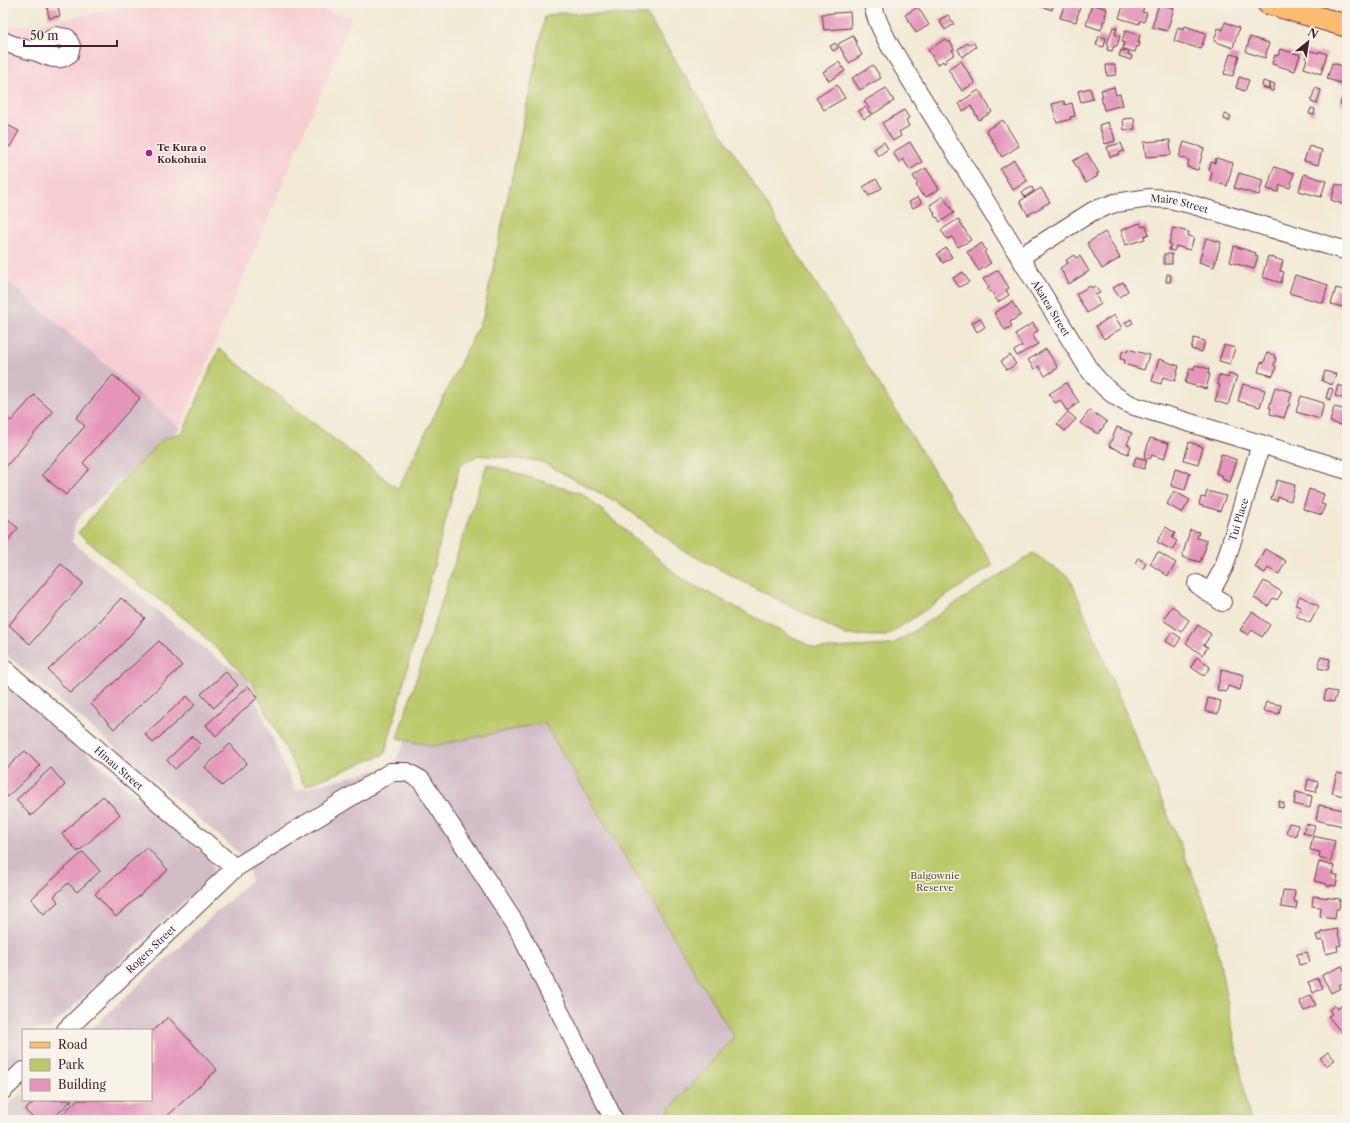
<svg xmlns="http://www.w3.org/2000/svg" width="1350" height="1123" viewBox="0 0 1350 1123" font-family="'Libre Caslon Text',serif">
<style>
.built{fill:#f7cfd3}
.industrial{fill:#d2bdc7}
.green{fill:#bac96b;stroke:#82744b}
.building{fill:#e495b9}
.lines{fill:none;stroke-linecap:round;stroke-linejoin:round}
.minor-casing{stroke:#633d44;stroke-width:20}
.major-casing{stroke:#633d44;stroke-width:24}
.minor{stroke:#fff;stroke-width:18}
.major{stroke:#febc70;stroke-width:22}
.poi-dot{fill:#b5179e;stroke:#f7f3e8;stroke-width:1.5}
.labels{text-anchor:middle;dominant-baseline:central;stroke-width:3;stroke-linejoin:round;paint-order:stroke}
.poi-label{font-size:10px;font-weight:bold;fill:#4a1f2b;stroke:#f7f3e8;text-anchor:start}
.street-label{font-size:10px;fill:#4a1f2b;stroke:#f7f3e8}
.park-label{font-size:10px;fill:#664a3b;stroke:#f7f3e8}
</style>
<rect width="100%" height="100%" fill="#f7f3e8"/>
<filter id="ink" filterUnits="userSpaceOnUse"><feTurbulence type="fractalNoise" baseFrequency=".025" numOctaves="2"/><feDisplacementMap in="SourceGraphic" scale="8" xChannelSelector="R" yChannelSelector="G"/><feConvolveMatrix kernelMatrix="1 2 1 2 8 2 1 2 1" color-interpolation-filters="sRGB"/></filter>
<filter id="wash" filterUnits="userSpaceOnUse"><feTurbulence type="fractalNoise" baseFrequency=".012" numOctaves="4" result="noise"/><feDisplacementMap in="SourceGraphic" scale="16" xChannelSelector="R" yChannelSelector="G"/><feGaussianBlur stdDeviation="0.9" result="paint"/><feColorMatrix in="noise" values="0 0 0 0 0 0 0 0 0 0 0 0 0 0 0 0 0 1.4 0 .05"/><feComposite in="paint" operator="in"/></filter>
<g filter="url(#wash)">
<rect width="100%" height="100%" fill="#f2ead4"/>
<polygon class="built" points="150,3 303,3 352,18 180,428 3,277 3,18 5,29"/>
<g class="industrial">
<polygon points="3,277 180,428 83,513 75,523 72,542 215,657 246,677 295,791 391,766 397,757 406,740 433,746 544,723 734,1037 660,1120 3,1120 3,1111 23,1092 23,1100 151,1100 151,1030 90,1030 251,880 250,872 239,853 3,652"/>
<polygon points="3,681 207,857 213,866 213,874 48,1030 23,1030 23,1053 3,1072"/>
</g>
<g class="green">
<polygon points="559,13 647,15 993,565 886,636 846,635 684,551 622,505 540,461 478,455 460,465 385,754 305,786 251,682 189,622 136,582 78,533 123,480 164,438 183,432 219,349 398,489 483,317 545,17"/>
<polygon points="487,464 583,494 682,579 816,649 892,645 1033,553 1070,578 1212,922 1250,1120 660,1120 734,1037 544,723 433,746 397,738"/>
</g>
<g id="blocks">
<g class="building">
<polygon points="1032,3 1054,3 1052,10"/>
<polygon points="1065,3 1081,3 1076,22 1060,18"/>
<polygon points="1124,3 1144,8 1142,12 1147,13 1144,22 1140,20 1139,24 1119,18"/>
<polygon points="1092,4 1107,9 1105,17 1106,18 1106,21 1104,20 1101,30 1086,25"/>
<polygon points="1159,4 1174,8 1167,31 1152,27"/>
<polygon points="58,6 60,16 49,18 47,7"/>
<polygon points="918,7 929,25 916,33 905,15"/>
<polygon points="850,12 851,28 824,30 822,14"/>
<polygon points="948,15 954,24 945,30 939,20"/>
<polygon points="1225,22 1239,28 1233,48 1214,41 1218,28 1223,30"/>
<polygon points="1185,26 1206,33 1201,49 1174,41 1178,27 1184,29"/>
<polygon points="1113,27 1117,28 1115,34 1120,36 1117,46 1114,46 1112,51 1107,50 1108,44 1107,44"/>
<polygon points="1125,31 1140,35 1138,43 1140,43 1139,47 1137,46 1135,52 1123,49 1124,42 1122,42"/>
<polygon points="853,36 857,43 856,44 862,55 849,63 838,44"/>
<polygon points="1099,36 1106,38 1104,47 1096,45"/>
<polygon points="1250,37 1269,43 1265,58 1246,52"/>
<polygon points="945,39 947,42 950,41 954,49 952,50 955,54 946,60 947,61 944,63 943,61 937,65 928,50"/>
<polygon points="973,42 976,47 962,57 958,49 968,43 969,45"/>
<polygon points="835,43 838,48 833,51 830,46"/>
<polygon points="1280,49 1300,55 1295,71 1272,64 1275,55 1278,56"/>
<polygon points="1121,50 1129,52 1128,54 1132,56 1131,60 1119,56"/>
<polygon points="1307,50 1319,53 1319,51 1327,54 1321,74 1304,68 1307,59 1305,58"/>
<polygon points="1230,54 1239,56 1233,76 1224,74"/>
<polygon points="961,61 975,83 962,91 948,69"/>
<polygon points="839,62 845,71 829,81 823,72"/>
<polygon points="1332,63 1347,67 1347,85 1327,79"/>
<polygon points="873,65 881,78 860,90 852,78"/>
<polygon points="1106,65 1115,65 1116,75 1107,76"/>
<polygon points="1239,77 1249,80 1245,91 1236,88"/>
<polygon points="1263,81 1270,83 1268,89 1262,87"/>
<polygon points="1271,83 1275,84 1273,91 1269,90"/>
<polygon points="837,85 845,98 824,110 816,98"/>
<polygon points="1114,87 1116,95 1120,94 1123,105 1104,110 1101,96 1103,96 1101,90"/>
<polygon points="886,88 894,101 873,114 864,101"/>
<polygon points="1090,88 1093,99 1081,102 1078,91"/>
<polygon points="1315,88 1321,90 1317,104 1311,102"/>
<polygon points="979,90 992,112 979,120 971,106 963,111 959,103"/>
<polygon points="1344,92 1347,93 1347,106 1340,104"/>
<polygon points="1064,101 1065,105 1072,103 1075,116 1070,117 1071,119 1057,123 1052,104"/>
<polygon points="865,107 871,115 864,119 859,111"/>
<polygon points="1311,108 1315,109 1314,115 1309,114"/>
<polygon points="904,110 909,118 906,120 909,126 899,132 901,136 893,141 882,123"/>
<polygon points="1225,114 1231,116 1229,121 1224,119"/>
<polygon points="1134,118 1135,129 1124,130 1123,119"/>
<polygon points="1003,120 1019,146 1002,157 986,130"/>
<polygon points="1108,122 1110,129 1112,129 1115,141 1105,144 1099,125"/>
<polygon points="3,123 19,131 10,147 3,143"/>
<polygon points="1170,140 1171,155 1146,157 1144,142"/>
<polygon points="884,142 888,149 878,156 874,149"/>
<polygon points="910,142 922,162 910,170 903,159 899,162 893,152"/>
<polygon points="1184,142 1204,148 1198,170 1187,167 1189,160 1179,157"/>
<polygon points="1121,143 1124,151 1119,153 1120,154 1110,157 1107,147"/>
<polygon points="1309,146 1322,150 1318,165 1304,161"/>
<polygon points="1087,153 1099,173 1096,174 1098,176 1086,183 1073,161"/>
<polygon points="1216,158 1233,163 1227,186 1210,181 1212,172 1209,170 1211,162 1215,163"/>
<polygon points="1014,160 1027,181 1013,190 1000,169"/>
<polygon points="1274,167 1294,173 1290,188 1280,185 1278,192 1267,189"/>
<polygon points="926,168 939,189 926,197 924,194 922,195 916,185 918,184 913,176"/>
<polygon points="1239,173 1263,180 1259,195 1234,188"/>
<polygon points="1304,174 1326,181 1321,197 1299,191"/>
<polygon points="876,179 882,188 869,196 863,187"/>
<polygon points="1336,184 1347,187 1347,206 1331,200"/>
<polygon points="1032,187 1034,191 1025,197 1022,192"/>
<polygon points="1041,188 1050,202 1028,215 1020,201"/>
<polygon points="943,196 954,213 940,222 937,217 936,218 934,215 935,214 930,205"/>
<polygon points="918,197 922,203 913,208 909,202"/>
<polygon points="958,219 971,240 958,247 952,237 947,239 941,230"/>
<polygon points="1140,223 1142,227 1146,226 1149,234 1144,236 1145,239 1126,245 1121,230"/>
<polygon points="1173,228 1189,232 1188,236 1194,238 1190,250 1176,246 1174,251 1169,250 1171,244 1169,244"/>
<polygon points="1105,232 1120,258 1102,269 1087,243"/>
<polygon points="1206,238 1221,242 1214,267 1199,262"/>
<polygon points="982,243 986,251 984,252 991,263 979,271 967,252"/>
<polygon points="1234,246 1256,253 1255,255 1258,256 1254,269 1230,262"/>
<polygon points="946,248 952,257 943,263 937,254"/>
<rect x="1164" y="254" width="8" height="10"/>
<polygon points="1074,255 1076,258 1080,256 1089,271 1069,284 1060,268 1068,263 1066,260"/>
<polygon points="1268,256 1283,261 1280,271 1284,272 1281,283 1262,277"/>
<polygon points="998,270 1009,288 1006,290 1009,295 998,302 991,291 989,292 988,289 989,288 983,279"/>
<polygon points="963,272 969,282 959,287 953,278"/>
<polygon points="1167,274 1171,275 1170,282 1166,282"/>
<polygon points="1295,275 1328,285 1323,303 1289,293"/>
<polygon points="1123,282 1128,291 1119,297 1113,288"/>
<polygon points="1090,286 1091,288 1095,286 1100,293 1095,295 1101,304 1087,313 1076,294"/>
<polygon points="1336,288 1347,291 1347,308 1331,304"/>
<polygon points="1012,302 1021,315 1010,322 1012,326 1005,330 994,313"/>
<polygon points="1114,315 1122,328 1104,339 1096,326"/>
<polygon points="980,318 985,327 977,332 972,323"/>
<polygon points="1131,319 1133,323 1127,326 1125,323"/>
<polygon points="1033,323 1038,331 1032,334 1038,344 1017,356 1014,351 1022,346 1015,334"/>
<polygon points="1194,338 1205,341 1202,352 1191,349"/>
<polygon points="1224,345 1235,348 1230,364 1219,361"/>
<polygon points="1046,349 1058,368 1045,376 1039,366 1034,369 1028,360"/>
<polygon points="1128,349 1149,355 1144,370 1124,364 1125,360 1120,359 1123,350 1127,352"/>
<polygon points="1267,353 1275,355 1274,358 1276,358 1274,366 1276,367 1273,376 1258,372 1261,362 1264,363"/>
<polygon points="1010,355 1016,364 1007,370 1001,361"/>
<polygon points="1159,359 1179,366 1175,381 1163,377 1161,384 1152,381"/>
<polygon points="1195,365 1209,369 1208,374 1210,374 1206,389 1185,383 1190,368 1194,369"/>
<polygon points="1325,371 1336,374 1332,385 1322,381"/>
<polygon points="1229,374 1237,376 1228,405 1215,401 1220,385 1217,384 1219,375 1228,378"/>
<polygon points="113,375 140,398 83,463 89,469 66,495 42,475 85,426 76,418"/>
<polygon points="1066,383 1079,402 1067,411 1060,400 1055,403 1049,394"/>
<polygon points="1243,384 1265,390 1260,407 1238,401"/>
<polygon points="1338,385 1347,388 1346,399 1335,396"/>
<polygon points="1275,387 1292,392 1289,403 1290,403 1289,406 1288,406 1284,418 1270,414 1271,408 1269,408"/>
<polygon points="1329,388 1333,389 1330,400 1326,398"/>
<polygon points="34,395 53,412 3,470 3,414 11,421"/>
<polygon points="1301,396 1324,403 1320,419 1296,412"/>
<polygon points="1334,407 1347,410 1347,427 1330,422"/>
<polygon points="1090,410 1107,422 1098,434 1080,423"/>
<polygon points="1068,412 1076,419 1065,431 1057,424"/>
<polygon points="1117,427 1132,433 1127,444 1131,446 1128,454 1109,446"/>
<polygon points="1150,438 1169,443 1164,459 1152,455 1150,459 1144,457"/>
<polygon points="1189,442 1203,447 1198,464 1184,460"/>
<polygon points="1221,454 1237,460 1230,482 1222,479 1223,476 1216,473"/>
<polygon points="1136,457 1147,460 1144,469 1133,466"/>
<polygon points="1175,469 1190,473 1185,490 1171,486"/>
<polygon points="1277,480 1295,485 1291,501 1278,497 1277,501 1271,499"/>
<polygon points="1309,489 1324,494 1321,504 1325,505 1322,515 1303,509"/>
<polygon points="1174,491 1190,500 1182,513 1167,504"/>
<polygon points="1207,491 1226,496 1220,511 1199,505 1201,497 1205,498"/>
<polygon points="3,515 18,528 3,546"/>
<polygon points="1166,527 1175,533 1172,538 1177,541 1172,550 1157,542"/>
<polygon points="1190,530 1199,532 1197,538 1207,541 1205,547 1206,547 1200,562 1182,557"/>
<polygon points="1265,549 1286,561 1279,574 1268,568 1265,573 1255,567"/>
<polygon points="1158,552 1176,563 1168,576 1150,564"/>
<polygon points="1138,558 1146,563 1143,569 1135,563"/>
<polygon points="61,564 83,583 30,644 9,625"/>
<polygon points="1264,581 1282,592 1277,600 1273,598 1268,606 1254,598"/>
<polygon points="1300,596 1319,606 1310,623 1296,616 1301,607 1295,605"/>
<polygon points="121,598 145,618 119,648 70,693 48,670 101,620"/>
<polygon points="1172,606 1179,611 1178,612 1189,620 1181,632 1163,620"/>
<polygon points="1252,612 1270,625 1262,637 1252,630 1248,635 1240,630"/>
<polygon points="1198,625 1211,634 1204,645 1208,647 1202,655 1186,643"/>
<polygon points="1172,632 1181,638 1175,647 1166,641"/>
<polygon points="159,641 182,666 114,729 91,704"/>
<polygon points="1197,657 1210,667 1204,676 1191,667"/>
<polygon points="1320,657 1330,659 1328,670 1318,668"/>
<polygon points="1222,669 1244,675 1240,690 1228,686 1226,692 1217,690"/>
<polygon points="226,672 238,685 214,708 201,694"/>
<polygon points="248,686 258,697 216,736 206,725"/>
<polygon points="1326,690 1337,692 1334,702 1324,700"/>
<polygon points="187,696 195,705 153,743 145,734"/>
<polygon points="1208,698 1221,701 1218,714 1205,711"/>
<polygon points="1266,702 1281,705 1279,714 1263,711"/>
<polygon points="192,736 201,745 175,769 167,760"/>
<polygon points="230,744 247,763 222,786 205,767"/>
<polygon points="1346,745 1347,745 1347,764 1343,763"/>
<polygon points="25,751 40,766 7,797 3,793 3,771"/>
<polygon points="51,768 65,785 31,816 16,800"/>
<polygon points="1337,773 1347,775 1347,797 1332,793"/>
<polygon points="1308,779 1318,782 1316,792 1306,790"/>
<polygon points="1296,792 1312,796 1310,808 1294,804"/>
<polygon points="103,796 120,814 78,852 62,834"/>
<polygon points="1279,801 1284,803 1283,808 1278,807"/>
<polygon points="1319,805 1344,810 1343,815 1347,816 1347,827 1316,820"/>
<polygon points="1289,823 1298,825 1296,836 1286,833"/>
<polygon points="1306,824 1315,826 1312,835 1303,833"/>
<polygon points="1313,836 1335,841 1331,861 1319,858 1320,852 1310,850"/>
<polygon points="147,847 168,870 116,917 95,894"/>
<polygon points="83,852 100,871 77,892 68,883 54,896 58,902 44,914 31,899"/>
<polygon points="1319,862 1334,866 1332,874 1338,876 1336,886 1330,885 1330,887 1327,886 1327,884 1314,881"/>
<polygon points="1283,890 1295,891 1294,902 1297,902 1296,909 1281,907"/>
<polygon points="1313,896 1340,899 1339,909 1336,909 1335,919 1320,917 1321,907 1312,906"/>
<polygon points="1337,929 1341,945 1337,946 1338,951 1326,954 1323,940 1318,941 1316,935 1322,934 1322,932"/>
<polygon points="1307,952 1310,962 1299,965 1297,954"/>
<polygon points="1342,966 1347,976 1347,981 1339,985 1341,988 1331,993 1322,975"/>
<polygon points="1318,978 1323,988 1313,993 1308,982"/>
<polygon points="1311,995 1316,1005 1304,1011 1299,1001"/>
<polygon points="1335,1005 1338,1009 1341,1006 1347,1014 1347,1027 1341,1032 1328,1016 1332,1014 1329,1010"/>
<polygon points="168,1017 217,1070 163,1120 66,1120 61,1115 77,1100 151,1100 151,1032"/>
<polygon points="1328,1052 1335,1060 1326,1066 1320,1058"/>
<polygon points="36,1100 72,1100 51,1120 35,1120 25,1110"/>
</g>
</g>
</g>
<g filter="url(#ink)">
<use href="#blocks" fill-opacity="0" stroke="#633d44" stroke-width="1"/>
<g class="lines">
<g class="minor-casing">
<g id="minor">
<path id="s1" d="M873,3C875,19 883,32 890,46L1088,368C1101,385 1114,398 1134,406L1347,470"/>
<path d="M3,41C13,46 22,48 33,51C42,53 51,60 61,58C63,58 67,55 69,54L71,46L67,38L56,36L34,51"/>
<path id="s2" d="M1020,257L1093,211L1115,203L1150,198L1170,199L1190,204L1347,251"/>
<polyline points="1197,584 1222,602"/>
<path id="s3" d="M1210,593L1224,567L1261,444"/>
<path id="s4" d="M3,668L235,868"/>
<path id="s5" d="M66,1030L235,868L391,772H407L421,780L516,925L614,1120"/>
<polyline points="3,1090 23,1071"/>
</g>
</g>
<g class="major-casing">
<polyline id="major" points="1268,3 1347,26"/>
</g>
<use href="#minor" class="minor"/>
<use href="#major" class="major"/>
</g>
</g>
<circle class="poi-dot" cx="149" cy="153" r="4"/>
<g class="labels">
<g class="poi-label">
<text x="157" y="147">Te Kura o<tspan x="157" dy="12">Kokohuia</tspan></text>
</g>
<g class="street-label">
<text stroke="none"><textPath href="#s2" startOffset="175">Maire Street</textPath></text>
<text stroke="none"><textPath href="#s1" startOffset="354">Akatea Street</textPath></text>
<text stroke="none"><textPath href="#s3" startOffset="79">Tui Place</textPath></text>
<text stroke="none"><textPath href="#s4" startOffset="153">Hinau Street</textPath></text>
<text stroke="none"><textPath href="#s5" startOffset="117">Rogers Street</textPath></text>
</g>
<g class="park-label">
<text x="935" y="875">Balgownie<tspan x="935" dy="12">Reserve</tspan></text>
</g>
</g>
<rect width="1350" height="1123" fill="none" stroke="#f7f3e8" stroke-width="16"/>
<rect x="22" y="1029" width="130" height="72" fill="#f7f3e8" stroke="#b29e9c"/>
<rect x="30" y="1042" width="20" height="6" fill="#febc70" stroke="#b29e9c"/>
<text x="58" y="1049" font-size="12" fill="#4a1f2b">Road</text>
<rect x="30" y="1059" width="20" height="12" fill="#bac96b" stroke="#b29e9c"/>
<text x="58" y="1069" font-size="12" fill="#4a1f2b">Park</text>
<rect x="30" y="1079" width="20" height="12" fill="#e495b9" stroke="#b29e9c"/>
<text x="58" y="1089" font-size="12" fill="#4a1f2b">Building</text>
<g transform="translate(1308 42) rotate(30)" stroke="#f7f3e8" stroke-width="3" paint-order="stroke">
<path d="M0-3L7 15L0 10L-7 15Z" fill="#4a1f2b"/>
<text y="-6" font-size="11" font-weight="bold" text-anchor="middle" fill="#4a1f2b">N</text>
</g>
<path d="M24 40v6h93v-6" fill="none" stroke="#4a1f2b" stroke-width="2"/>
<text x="30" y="40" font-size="12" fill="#4a1f2b" stroke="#f7f3e8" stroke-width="3" paint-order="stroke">50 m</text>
</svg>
